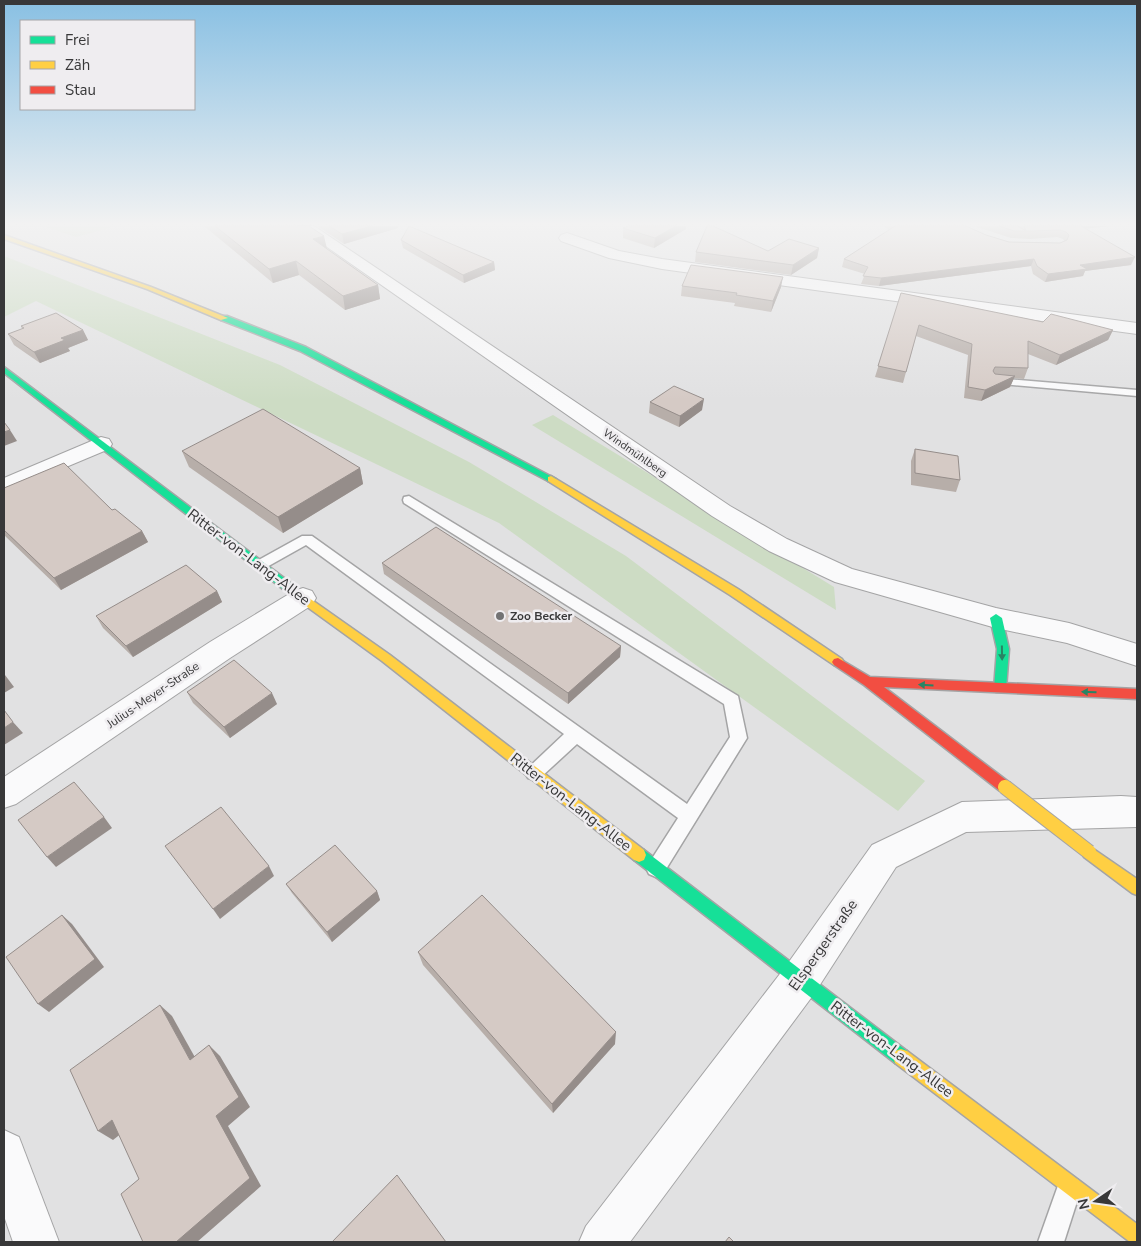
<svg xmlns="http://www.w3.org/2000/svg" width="1141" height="1246" viewBox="0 0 1141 1246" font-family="'Nunito Sans',sans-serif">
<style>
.green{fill:#cddcc4}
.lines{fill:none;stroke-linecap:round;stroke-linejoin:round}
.lane-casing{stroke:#a4a4a5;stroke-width:3}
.street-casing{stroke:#a4a4a5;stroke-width:2}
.fast-casing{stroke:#a4a4a5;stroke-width:3}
.slow-casing{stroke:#a4a4a5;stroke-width:3}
.jam-casing{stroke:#a4a4a5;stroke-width:3}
.lane{fill:#fafafb;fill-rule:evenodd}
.street{fill:#fafafb;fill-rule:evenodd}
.fast{fill:#16e098;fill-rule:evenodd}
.slow{fill:#ffcf43;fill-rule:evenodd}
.jam{fill:#f24e42;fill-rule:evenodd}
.slow-bridge-casing{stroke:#a4a4a5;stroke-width:16;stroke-linecap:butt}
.slow-bridge{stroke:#ffcf43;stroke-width:14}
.wall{fill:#b7aea9}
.shaded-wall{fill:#958d8a}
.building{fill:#d5cac5;stroke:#958d8a}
.oneway{fill:#298464}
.poi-dot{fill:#737374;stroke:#efedf0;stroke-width:2}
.labels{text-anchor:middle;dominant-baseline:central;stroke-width:5;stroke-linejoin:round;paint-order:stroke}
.far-street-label{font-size:11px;fill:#383839;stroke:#efedf0}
.poi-label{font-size:12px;font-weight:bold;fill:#383839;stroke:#efedf0;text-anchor:start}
.street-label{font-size:12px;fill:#383839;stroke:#efedf0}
.near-street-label{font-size:15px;fill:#383839;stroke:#efedf0}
</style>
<rect width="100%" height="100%" fill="#e1e1e2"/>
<g class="green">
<polygon points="43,226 111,226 110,228 76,237"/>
<polygon points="4,256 280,365 469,462 626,556 925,781 898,811 499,523 36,301 4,317"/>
<polygon points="553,415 834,587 836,610 532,425"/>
</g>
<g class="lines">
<g class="lane-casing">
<g id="lane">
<polygon points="995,378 1137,390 1137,396 991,383 990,381 991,379"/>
<polygon points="409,496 738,696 747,738 663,874 656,877 649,874 646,868 678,818 577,744 540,778 534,780 528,778 525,773 528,768 564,734 306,545 265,568 255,568 253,565 255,562 302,536 312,536 687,804 730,737 724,704 404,503 403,500 404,497"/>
<polygon points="1069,1177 1078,1180 1081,1189 1064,1242 1038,1242 1060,1180"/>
</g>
</g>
<g class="street-casing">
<g id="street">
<polygon points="297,226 314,226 730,506 787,539 852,569 996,608 1069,623 1137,644 1137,666 1067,643 996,628 835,582 769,551 712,516"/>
<polygon points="567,233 619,251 662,259 1137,323 1137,334 662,269 609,258 561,241 559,238 561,235"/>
<polygon points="101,437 109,439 112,444 109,449 4,493 4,478"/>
<polygon points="303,588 312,591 316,598 312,605 230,658 16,804 4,808 4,777 210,642 294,591"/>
<polygon points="1121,796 1137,797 1137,827 966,832 896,867 814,994 630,1242 579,1242 586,1226 786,966 872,845 962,802"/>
<polygon points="4,1130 19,1137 59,1242 13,1242 4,1216"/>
</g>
</g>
<g class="fast-casing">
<g id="fast">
<polygon points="221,316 227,316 306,347 556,479 551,482 548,481 300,351 221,320"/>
<polygon points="4,367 296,587 297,590 296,593 288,593 4,373"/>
<polygon points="996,614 1002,618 1009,649 1006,689 1004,692 996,692 994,689 997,649 990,618"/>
<polygon points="639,848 644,850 907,1051 909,1057 907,1063 901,1065 895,1063 634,860 632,855 634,850"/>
</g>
</g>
<g class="slow-casing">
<g id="slow">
<polygon points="4,235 151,287 228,318 221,320 147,289 4,239"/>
<polygon points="551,476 738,589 842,659 844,662 842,665 834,665 730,595 548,481 548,477"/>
<polygon points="292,586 390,655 644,850 646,855 644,860 639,862 634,860 382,661 288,593 287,590 288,587"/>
<polygon points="1089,846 1137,879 1137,895 1132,893 1084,857 1082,852 1084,847"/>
<polygon points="901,1049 907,1051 1137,1224 1137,1242 1130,1242 895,1063 893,1057 895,1051"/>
</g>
</g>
<g class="jam-casing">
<polygon id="jam" points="838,658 870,677 1137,689 1137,699 884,687 1010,783 1012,787 1010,791 1005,793 1000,791 864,685 834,665 832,662 834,659"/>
</g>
<use href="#lane" class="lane"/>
<use href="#street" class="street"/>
<use href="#fast" class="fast"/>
<use href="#slow" class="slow"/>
<use href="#jam" class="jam"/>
<g class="slow-bridge-casing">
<polyline id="slow-bridge" points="1005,787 1089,852"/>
</g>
<use href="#slow-bridge" class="slow-bridge"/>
</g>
<g class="wall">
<polygon points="204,226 280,226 326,248 378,285 380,299 345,310 299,275 273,283"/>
<polygon points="319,226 398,226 398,228 344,244 319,227"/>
<polygon points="883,226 966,226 986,235 1009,242 1060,243 1064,241 1063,239 1057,237 1030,239 1011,238 974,226 1018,226 1019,227 1019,226 1111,226 1086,228 1131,265 1085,271 1083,276 1045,282 1033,274 1031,266 879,286 861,284 865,274 842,267 844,259 889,230"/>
<polygon points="623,228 686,229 654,248 623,238"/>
<polygon points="401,240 494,262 495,270 464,283 403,248"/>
<polygon points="819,248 817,258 791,275 695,262 696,252 768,251"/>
<polygon points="682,286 781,287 771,312 734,306 735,303 681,296"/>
<polygon points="901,293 1043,322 1113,330 1108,340 1056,365 1028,354 1028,368 1024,379 1014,378 1010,387 981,401 964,398 968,355 916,336 903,383 875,377"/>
<polygon points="21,326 83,330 88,340 68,348 70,351 40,363 14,345 8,334 22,329"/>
<polygon points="650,402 702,410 679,427 649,413"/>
<polygon points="915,449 960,480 956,492 911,485 911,461"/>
<polygon points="182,451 360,468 363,484 283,533 189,467"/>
<polygon points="4,488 112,510 142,531 148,542 61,590 4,535"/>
<polygon points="382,563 621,646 620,657 568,704 384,574"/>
<polygon points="217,591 222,602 133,657 103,628 96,616"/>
<polygon points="187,692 277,704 230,738 193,703"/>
<polygon points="286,884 377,891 380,900 332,942 292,893"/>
<polygon points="418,952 615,1044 553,1113 423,965"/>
</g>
<g class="shaded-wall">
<polygon points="372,226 398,226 398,228 344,244 342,234"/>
<polygon points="676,226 686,226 686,229 654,248 655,238"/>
<polygon points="1074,226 1111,226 1072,230"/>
<polygon points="324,236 327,249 313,239"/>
<polygon points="819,248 817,258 791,275 793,265"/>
<polygon points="1135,257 1131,265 1085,271 1083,276 1045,282 1048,274 1080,265"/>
<polygon points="1034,259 1031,266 879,286 881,278"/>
<polygon points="296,261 299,275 273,283 269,269"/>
<polygon points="494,262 495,270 464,283 463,275"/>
<polygon points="783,277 781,287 771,312 773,301"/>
<polygon points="378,285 380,299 345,310 343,296"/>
<polygon points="83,330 88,340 68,348 70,351 40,363 34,352 61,338"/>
<polygon points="1113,330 1108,340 1056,365 1060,355"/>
<polygon points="1015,376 1010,387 981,401 985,390"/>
<polygon points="704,399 702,410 679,427 680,416"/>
<polygon points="10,430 17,441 4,446 4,432"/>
<polygon points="360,468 363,484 283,533 278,517"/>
<polygon points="142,531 148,542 61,590 54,578"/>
<polygon points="217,591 222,602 133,657 126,646"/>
<polygon points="621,646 620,657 568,704 568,693"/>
<polygon points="5,675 14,687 4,693 4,676"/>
<polygon points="272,693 277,704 230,738 224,727"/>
<polygon points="13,722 23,733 4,745 4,728"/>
<polygon points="104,817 112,828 56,867 47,857"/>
<polygon points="269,866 274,876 220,919 213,909"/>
<polygon points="377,891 380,900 332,942 327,932"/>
<polygon points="62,915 72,924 104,967 49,1012 38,1004"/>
<polygon points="160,1005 172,1016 202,1070 190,1060"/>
<polygon points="616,1032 615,1044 553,1113 552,1104"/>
<polygon points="209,1045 220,1056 250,1107 228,1126 261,1186 197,1242 176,1242"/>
<polygon points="112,1120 127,1129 113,1140 98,1131"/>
</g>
<g class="building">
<polygon points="215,226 309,226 324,236 313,239 378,285 343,296 296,261 269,269"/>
<polygon points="329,226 372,226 342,234"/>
<polygon points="409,226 494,262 463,275 401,240"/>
<polygon points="628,226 676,226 655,238 623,228"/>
<polygon points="707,226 713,226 768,251 789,239 819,248 793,265 696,252"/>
<polygon points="895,226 966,226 986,235 1009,242 1060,243 1067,240 1069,235 1066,232 1060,230 1033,231 1014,231 999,226 1018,226 1026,231 1024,226 1081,226 1135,257 1080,265 1087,269 1048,274 1037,266 1034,259 881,278 863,276 868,267 844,259"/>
<polygon points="691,265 783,277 773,301 736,295 737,293 682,286"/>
<polygon points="901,293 1043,322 1051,314 1113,330 1060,355 1028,341 1028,368 995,367 993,371 995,374 1015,376 985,390 968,387 972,344 919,325 906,372 878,366"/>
<polygon points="56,313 83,330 61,338 65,340 34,352 8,334 24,328 21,326"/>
<polygon points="674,386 704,399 680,416 650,402"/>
<polygon points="263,409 360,468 278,517 182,451"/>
<polygon points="4,422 10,430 4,432"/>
<polygon points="915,449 958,456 960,480 915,473"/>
<polygon points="64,463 112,510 115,509 142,531 54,578 4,530 4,488"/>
<polygon points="436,527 621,646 568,693 382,563"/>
<polygon points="186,565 217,591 126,646 96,616"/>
<polygon points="234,660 272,693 224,727 187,692"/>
<polygon points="4,710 13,722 4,728"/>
<polygon points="74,782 104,817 47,857 18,820"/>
<polygon points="221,807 269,866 213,909 165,846"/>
<polygon points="335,845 377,891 327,932 286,884"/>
<polygon points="482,895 616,1032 552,1104 418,952"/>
<polygon points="62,915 95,959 38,1004 6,957"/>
<polygon points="160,1005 190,1060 209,1045 239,1097 216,1116 250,1178 176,1242 143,1242 121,1194 139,1179 112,1120 98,1131 70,1070"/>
<polygon points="397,1175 446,1242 332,1242"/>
<polygon points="729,1237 734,1242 725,1242"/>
</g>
<defs><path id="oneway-solid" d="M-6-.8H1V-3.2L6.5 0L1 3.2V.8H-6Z" transform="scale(1.25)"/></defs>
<g class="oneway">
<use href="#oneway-solid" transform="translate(1002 653) rotate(89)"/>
<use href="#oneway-solid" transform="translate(926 685) rotate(-177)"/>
<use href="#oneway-solid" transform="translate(1089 692) rotate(-178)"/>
</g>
<linearGradient id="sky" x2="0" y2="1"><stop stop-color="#89c0e3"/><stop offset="0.56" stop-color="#f2f2f2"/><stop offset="1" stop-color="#f2f2f2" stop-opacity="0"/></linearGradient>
<rect width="1141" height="400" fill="url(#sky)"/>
<circle class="poi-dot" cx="500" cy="616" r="5"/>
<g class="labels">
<g class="far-street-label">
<text transform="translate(635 453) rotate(35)">Windmühlberg</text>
</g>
<g class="poi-label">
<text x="510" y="616">Zoo Becker</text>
</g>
<g class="street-label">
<text transform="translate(153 695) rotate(-34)">Julius-Meyer-Straße</text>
</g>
<g class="near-street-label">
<text transform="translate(249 557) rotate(37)">Ritter-von-Lang-Allee</text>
<text transform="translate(571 802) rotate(38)">Ritter-von-Lang-Allee</text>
<text transform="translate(823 945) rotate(-55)">Elspergerstraße</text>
<text transform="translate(892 1049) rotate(37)">Ritter-von-Lang-Allee</text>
</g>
</g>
<rect width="1141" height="1246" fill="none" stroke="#383839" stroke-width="10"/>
<rect x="20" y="20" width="175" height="90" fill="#efedf0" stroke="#a6a5a7"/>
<rect x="30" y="36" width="25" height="8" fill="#16e098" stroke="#a6a5a7"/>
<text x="65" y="45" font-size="15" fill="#383839">Frei</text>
<rect x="30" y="61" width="25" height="8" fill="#ffcf43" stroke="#a6a5a7"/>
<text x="65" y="70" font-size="15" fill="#383839">Zäh</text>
<rect x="30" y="86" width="25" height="8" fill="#f24e42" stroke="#a6a5a7"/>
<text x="65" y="95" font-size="15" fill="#383839">Stau</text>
<g transform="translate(1096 1201) rotate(257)" stroke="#efedf0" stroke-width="4" paint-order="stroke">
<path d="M0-4L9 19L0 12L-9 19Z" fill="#383839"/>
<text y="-8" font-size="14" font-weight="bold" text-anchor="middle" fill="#383839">N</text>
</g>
</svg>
